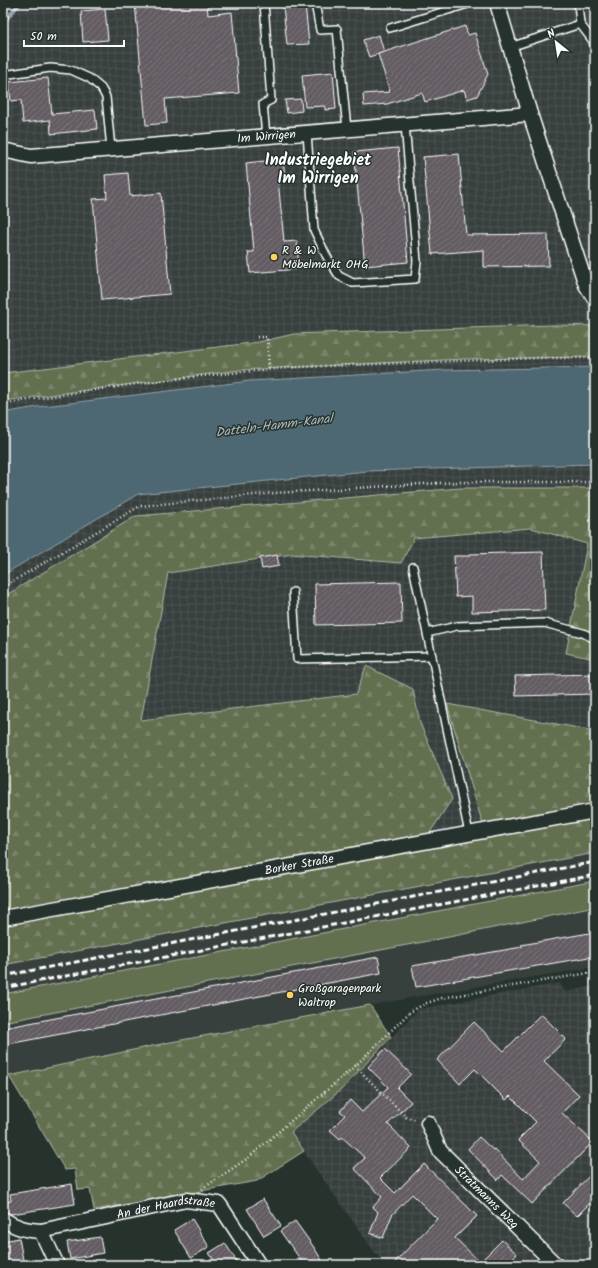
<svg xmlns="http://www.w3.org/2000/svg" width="598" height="1268" viewBox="0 0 598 1268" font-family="Kalam,sans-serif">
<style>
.built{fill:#383f3e}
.industrial{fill:url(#industrial-grid)}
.grass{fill:#636f50;stroke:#b1b7a8}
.forest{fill:url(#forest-firs);stroke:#b1b7a8}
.water{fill:#4d6772;stroke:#94a4aa}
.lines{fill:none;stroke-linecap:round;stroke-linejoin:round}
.stream{stroke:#94a4aa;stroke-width:4}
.building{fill:url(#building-hatch);stroke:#fff}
.lane-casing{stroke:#fff;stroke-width:10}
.street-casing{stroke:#fff;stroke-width:17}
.path{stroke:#fff;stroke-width:2.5;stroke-dasharray:1 3;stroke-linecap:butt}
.lane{stroke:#26332d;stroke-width:7}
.street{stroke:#26332d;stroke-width:14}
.rail{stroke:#fff;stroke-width:3;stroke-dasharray:6 3;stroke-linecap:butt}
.poi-dot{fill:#ffd166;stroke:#26332d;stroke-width:1.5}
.labels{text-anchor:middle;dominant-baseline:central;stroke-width:3;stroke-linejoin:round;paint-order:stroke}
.street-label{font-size:12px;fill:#fff;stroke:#26332d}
.poi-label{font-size:12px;fill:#fff;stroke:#26332d;text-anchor:start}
.water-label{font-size:13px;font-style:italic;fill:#afbbc0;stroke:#26332d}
.district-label{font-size:16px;font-weight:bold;fill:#fff;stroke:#26332d}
</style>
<defs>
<pattern id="industrial-grid" width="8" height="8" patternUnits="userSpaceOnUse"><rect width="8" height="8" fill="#383f3e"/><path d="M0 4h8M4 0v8" fill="none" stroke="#4c5251"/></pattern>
<pattern id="forest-firs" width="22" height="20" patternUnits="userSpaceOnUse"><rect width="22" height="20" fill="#636f50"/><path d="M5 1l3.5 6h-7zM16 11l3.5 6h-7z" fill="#7a856a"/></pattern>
<pattern id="building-hatch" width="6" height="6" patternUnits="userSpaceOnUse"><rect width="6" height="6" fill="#635c64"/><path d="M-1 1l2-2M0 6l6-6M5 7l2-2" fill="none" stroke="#7a747b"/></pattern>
</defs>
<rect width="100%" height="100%" fill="#26332d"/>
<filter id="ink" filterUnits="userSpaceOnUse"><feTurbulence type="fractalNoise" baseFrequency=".025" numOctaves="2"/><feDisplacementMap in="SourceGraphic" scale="8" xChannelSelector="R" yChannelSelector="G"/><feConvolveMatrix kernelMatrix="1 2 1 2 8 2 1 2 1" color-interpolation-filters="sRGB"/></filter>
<g filter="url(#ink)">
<g class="built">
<polygon points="595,853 595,881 3,994 3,965"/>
<polygon points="595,908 595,967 415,997 171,1042 3,1078 3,1022"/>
</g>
<g class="industrial">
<polygon points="3,3 595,3 595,837 3,950"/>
<polygon points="560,983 565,992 595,986 595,1265 386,1265 376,1254 290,1132 342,1089 419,1009"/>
</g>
<polygon class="grass" points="595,881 595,907 449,937 3,1022 3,994"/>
<g class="forest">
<polygon points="553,325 595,326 595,357 464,359 240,370 3,401 3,373 259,342 294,334"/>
<polygon points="460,488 595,488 595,659 566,653 587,544 531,528 414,538 401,563 292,554 168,573 141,720 356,694 366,666 413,689 420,723 452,799 429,834 56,902 3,911 3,597 136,516"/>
<polygon points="447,704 595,731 595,804 483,825"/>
<polygon points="595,819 595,853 3,965 3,923"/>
<polygon points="370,1005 391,1037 342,1089 291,1132 304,1151 257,1181 94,1210 90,1189 78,1190 75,1169 65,1170 9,1076 171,1042"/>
</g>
<polygon class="water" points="595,367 595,464 367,471 138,494 3,575 3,413 37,407 250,381 444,370"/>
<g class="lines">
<polyline class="stream" points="3,23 20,3"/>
</g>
<g class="building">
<polygon points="135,3 207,3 208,15 232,12 239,93 165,99 167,123 146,125"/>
<polygon points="305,4 309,44 287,45 283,6"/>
<polygon points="105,9 108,40 83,42 81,11"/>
<polygon points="465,26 468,35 475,33 488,74 477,96 467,99 464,90 425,102 422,93 387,104 364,106 363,94 390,92 378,54"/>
<polygon points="379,35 384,52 369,57 363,40"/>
<polygon points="333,72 336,109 325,110 325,106 305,107 302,75"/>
<polygon points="48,78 52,114 95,110 97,129 51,134 50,120 23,123 21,100 11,101 9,82"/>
<polygon points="301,99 302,111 287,113 285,100"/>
<polygon points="398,148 408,262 365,266 354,152"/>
<polygon points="459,154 466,235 548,234 549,266 484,267 484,250 432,254 423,157"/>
<polygon points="283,159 285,179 278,179 284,242 297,241 299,269 250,273 248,252 254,252 246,163"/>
<polygon points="128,173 130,196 161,193 170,294 102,300 93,199 107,198 105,175"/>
<polygon points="543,552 545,610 472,612 472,596 456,597 454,556 470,556 470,554"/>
<polygon points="277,555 279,566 262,569 260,558"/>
<polygon points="401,582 402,623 316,625 315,584"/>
<polygon points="595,674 595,694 516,696 515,676"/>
<polygon points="595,932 595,956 416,987 412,966 522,947 521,945"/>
<polygon points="378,957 381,973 3,1045 3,1028"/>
<polygon points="541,1014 566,1039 544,1061 579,1095 562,1113 593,1142 532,1204 502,1175 498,1180 468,1149 479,1137 493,1150 494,1149 523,1179 540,1161 518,1140 536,1122 510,1096 506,1100 475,1069 460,1084 437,1060 474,1022 504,1051"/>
<polygon points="385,1049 411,1074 397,1088 411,1102 388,1124 411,1148 380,1178 395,1193 424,1164 477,1216 455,1238 480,1262 502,1240 517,1254 506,1265 392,1265 437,1219 412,1194 392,1215 383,1238 370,1233 378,1212 373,1207 382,1197 354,1168 365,1158 342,1137 340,1139 330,1130 345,1115 340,1111 350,1100 362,1112 388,1087 368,1067"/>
<polygon points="595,1170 595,1198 577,1216 563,1203"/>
<polygon points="72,1184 75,1204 11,1214 3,1211 3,1202 11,1201 10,1194"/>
<polygon points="263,1199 281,1226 264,1236 247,1209"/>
<polygon points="192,1219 209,1247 191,1258 174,1230"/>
<polygon points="295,1221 313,1246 325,1265 304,1265 298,1256 280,1231"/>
<polygon points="100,1237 103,1253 70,1259 67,1242"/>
<polygon points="19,1238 24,1265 3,1265 3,1241"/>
<polygon points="225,1243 239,1265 217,1265 209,1253"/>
</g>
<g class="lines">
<g class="lane-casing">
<g id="lane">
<polyline points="264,3 271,100 263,104 266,136"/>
<polyline points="315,3 320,30 337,29 347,129"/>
<polyline points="578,3 580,24"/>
<polyline points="390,28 471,3"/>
<polyline points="510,47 580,24 593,41 595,48"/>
<polyline points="3,75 50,68 71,70 89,78 101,88 106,97 111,149"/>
<polyline points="307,133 314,230 327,257 339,276 353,283 415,279 417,261 405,125"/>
<polyline points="413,567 469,833"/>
<polyline points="293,592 297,659 432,656"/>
<polyline points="427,633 457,626 544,623 583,633 595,639"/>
</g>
</g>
<g class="street-casing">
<g id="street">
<polyline points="497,3 530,114 586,285 595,299"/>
<path id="s1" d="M3,150L31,156L530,114"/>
<path id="s2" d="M3,918L595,811"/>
<path id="s3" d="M428,1123L440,1151L556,1265"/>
<path id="s4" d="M3,1219C16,1228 26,1230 41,1231L186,1200L219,1204L259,1265"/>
<polyline points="41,1231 57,1265"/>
</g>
</g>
<g class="path">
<polyline points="257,337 267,337 269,369"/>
<path d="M3,404C102,388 201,374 301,367L538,358H595"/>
<polyline points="3,587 140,506 275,493 455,482 595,482"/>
<polyline points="355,1066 406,1117 417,1120"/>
<polyline points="202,1189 248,1158 355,1066 410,1012 424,1004 442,998 595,972"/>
</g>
<use href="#lane" class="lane"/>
<use href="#street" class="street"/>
<g class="rail">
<polyline points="3,976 595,862"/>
<polyline points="3,988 595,875"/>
</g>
</g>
</g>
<g class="poi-dot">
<circle cx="274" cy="257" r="4"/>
<circle cx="290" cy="995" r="4"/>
</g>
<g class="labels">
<g class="street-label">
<text stroke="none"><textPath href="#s1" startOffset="265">Im Wirrigen</textPath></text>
<text stroke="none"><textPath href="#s2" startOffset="301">Borker Straße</textPath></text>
<text stroke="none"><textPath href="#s3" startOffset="96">Stratmanns Weg</textPath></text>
<text stroke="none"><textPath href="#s4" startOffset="168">An der Haardstraße</textPath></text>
</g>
<g class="poi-label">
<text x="282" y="250">R &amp; W<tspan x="282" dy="14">Möbelmarkt OHG</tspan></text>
<text x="298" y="988">Großgaragenpark<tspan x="298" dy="14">Waltrop</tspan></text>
</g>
<g class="water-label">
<text transform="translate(274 426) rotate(-7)">Datteln-Hamm-Kanal</text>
</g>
<g class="district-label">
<text x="318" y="160">Industriegebiet<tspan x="318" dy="18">Im Wirrigen</tspan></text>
</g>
</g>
<rect width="598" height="1268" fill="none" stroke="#26332d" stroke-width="16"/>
<rect x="8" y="8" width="582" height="1252" fill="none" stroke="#fff" stroke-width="1.5" filter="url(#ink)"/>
<g transform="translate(556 42) rotate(330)" stroke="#26332d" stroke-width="3" paint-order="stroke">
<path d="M0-3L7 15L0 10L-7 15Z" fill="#ffffff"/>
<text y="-6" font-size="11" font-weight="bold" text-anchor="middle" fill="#ffffff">N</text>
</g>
<path d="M24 40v6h100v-6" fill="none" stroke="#ffffff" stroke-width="2"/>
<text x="30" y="40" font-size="12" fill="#ffffff" stroke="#26332d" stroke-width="3" paint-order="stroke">50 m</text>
</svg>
